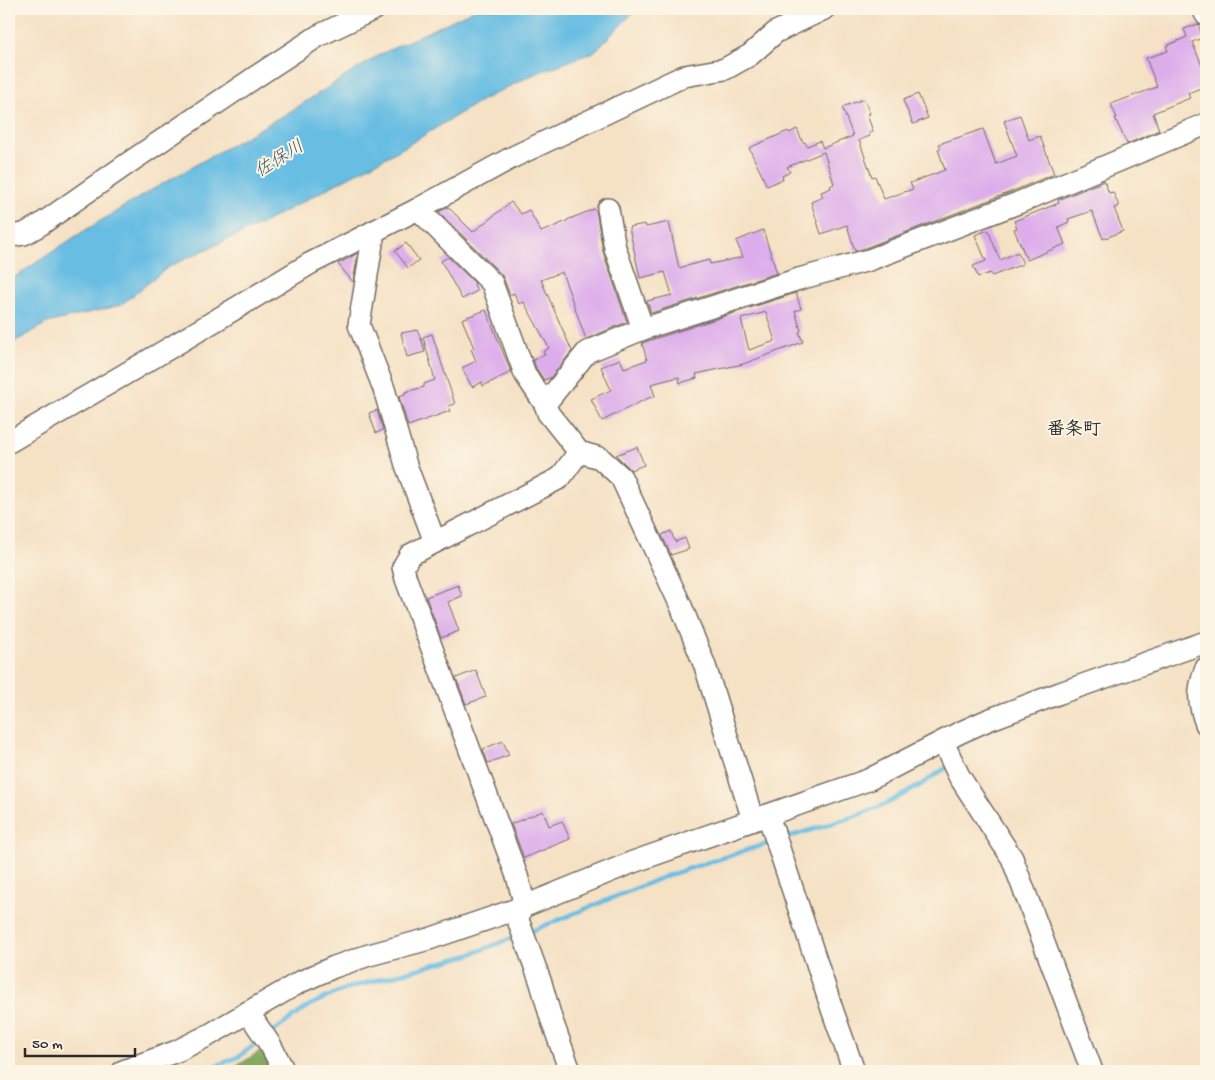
<svg xmlns="http://www.w3.org/2000/svg" width="1215" height="1080" viewBox="0 0 1215 1080" font-family="'Gochi Hand','Klee One',sans-serif">
<style>
.forest{fill:#84aa60;stroke:#586a46}
.water{fill:#67bde3;stroke:#497487}
.lines{fill:none;stroke-linecap:round;stroke-linejoin:round}
.stream{stroke:#67bde3;stroke-width:4.5}
.building{fill:#ddadeb;fill-rule:evenodd}
.minor-casing{stroke:#726b61;stroke-width:24}
.minor{stroke:#fff;stroke-width:21}
.labels{text-anchor:middle;dominant-baseline:central;stroke-width:4;stroke-linejoin:round;paint-order:stroke}
.water-label{font-size:18px;font-style:italic;fill:#3d5762;stroke:#fcf5e5}
.neighbourhood-label{font-size:18px;font-weight:bold;fill:#2b2b2b;stroke:#fcf5e5}
</style>
<rect width="100%" height="100%" fill="#fcf5e5"/>
<filter id="ink" filterUnits="userSpaceOnUse"><feTurbulence type="fractalNoise" baseFrequency=".02" numOctaves="2"/><feDisplacementMap in="SourceGraphic" scale="10" xChannelSelector="R" yChannelSelector="G"/><feConvolveMatrix kernelMatrix="1 2 1 2 8 2 1 2 1" color-interpolation-filters="sRGB"/></filter>
<filter id="wash" filterUnits="userSpaceOnUse"><feTurbulence type="fractalNoise" baseFrequency=".0096" numOctaves="4" result="noise"/><feDisplacementMap in="SourceGraphic" scale="20" xChannelSelector="R" yChannelSelector="G"/><feGaussianBlur stdDeviation="1.12" result="paint"/><feColorMatrix in="noise" values="0 0 0 0 0 0 0 0 0 0 0 0 0 0 0 0 0 1.4 0 .05"/><feComposite in="paint" operator="in"/></filter>
<g filter="url(#wash)">
<rect width="100%" height="100%" fill="#f5e1c4"/>
<polygon class="forest" points="262,1050 273,1071 229,1071"/>
<polygon class="water" points="476,9 637,9 594,52 532,75 482,100 403,148 261,224 168,267 121,305 47,323 9,345 9,281 76,236 148,192 291,111 379,55"/>
<g class="lines">
<g class="stream">
<polyline points="782,839 856,816 886,804 919,786 941,771 948,767"/>
<polyline points="529,932 666,876 772,842"/>
<polyline points="270,1034 310,1005 345,989 469,955 517,936"/>
<polyline points="203,1071 238,1057 260,1041"/>
</g>
</g>
<g id="blocks">
<g class="building">
<polygon points="1198,24 1203,38 1192,42 1204,70 1201,71 1206,86 1188,93 1190,98 1153,113 1159,130 1127,144 1115,118 1117,118 1111,104 1157,87 1146,58 1168,51 1166,46 1187,37 1184,29"/>
<polygon points="918,94 928,118 913,124 903,100"/>
<polygon points="864,99 870,114 867,115 873,131 869,133 870,136 859,140 872,177 875,176 884,199 913,189 910,183 945,170 938,149 941,148 939,144 983,129 996,164 1017,156 1004,121 1020,115 1029,140 1040,136 1054,174 1013,191 865,248 855,251 847,225 821,234 811,202 823,197 821,192 831,188 830,186 834,184 824,152 787,167 790,172 782,176 783,179 767,186 749,148 788,131 789,133 797,129 803,143 805,142 807,146 820,141 823,148 853,136 842,107"/>
<polygon points="1104,181 1109,193 1113,192 1119,206 1114,208 1123,231 1103,239 1092,211 1068,219 1069,222 1058,227 1065,244 1027,260 1014,229 1017,228 1014,221 1059,203 1058,200"/>
<polygon points="511,202 521,214 529,210 541,232 567,221 567,220 594,209 595,210 596,210 603,252 627,322 586,339 562,272 541,280 572,351 550,378 544,380 536,368 533,360 545,354 543,352 549,348 524,302 519,304 514,293 510,295 504,279 501,274 439,212 448,207 473,232"/>
<polygon points="669,222 679,268 709,260 710,264 743,257 736,241 763,230 777,273 651,313 647,301 672,295 665,272 640,278 629,227 645,224 646,227"/>
<polygon points="988,230 1000,260 1018,252 1023,264 992,276 990,273 978,277 973,266 986,261 975,235"/>
<polygon points="406,243 419,260 408,268 395,251"/>
<polygon points="358,253 353,282 338,264"/>
<polygon points="448,257 475,283 474,284 477,291 462,299 441,261"/>
<path d="M796,293L801,309L795,311L801,331L799,332L803,342L743,364L696,374L697,378L680,383L679,377L651,384L655,396L646,399L602,421L591,399L611,390L601,367L620,359L624,368L647,360L642,343ZM766,312L775,341L749,350L741,319Z"/>
<polygon points="486,310 511,372 483,386 482,382 472,387 462,368 476,361 471,349 474,348 462,319"/>
<polygon points="417,330 422,341 425,352 407,357 401,333"/>
<polygon points="432,334 455,404 448,406 450,411 408,426 399,396 405,394 405,392 424,387 424,384 435,380 423,337"/>
<polygon points="377,410 383,430 376,433 369,413"/>
<polygon points="637,447 644,465 631,470 616,455"/>
<polygon points="671,531 675,542 685,538 689,549 671,555 662,535"/>
<polygon points="458,585 462,596 448,602 459,631 441,638 426,597"/>
<polygon points="476,670 486,697 466,704 456,678"/>
<polygon points="503,741 509,755 488,763 483,749"/>
<polygon points="543,811 549,826 562,821 570,839 524,858 511,824"/>
</g>
</g>
</g>
<g filter="url(#ink)">
<use href="#blocks" fill-opacity="0" stroke="#726b61" stroke-width="1"/>
<g class="lines">
<g class="minor-casing">
<g id="minor">
<polyline points="1203,9 1206,15"/>
<polyline points="418,209 492,283 525,374 545,404 548,413 579,452 600,458 621,477 681,606 705,666 753,820"/>
<polyline points="608,209 615,248 643,329"/>
<polyline points="374,231 359,325 384,389 406,465 435,542"/>
<polyline points="9,236 24,234 40,225 127,164 257,76 318,36 374,9"/>
<polyline points="545,404 587,352 643,329 799,279 869,260 1018,203 1206,124"/>
<polyline points="9,442 173,346 311,263 418,209 513,157 684,76 725,69 750,55 776,32 824,9"/>
<path d="M1206,668C1197,691 1198,702 1206,724"/>
<polyline points="943,742 959,776 1012,858 1092,1071"/>
<polyline points="768,815 833,1012 854,1071"/>
<polyline points="248,1012 271,1046 284,1071"/>
<polyline points="123,1071 177,1051 209,1035 300,982 334,967 369,955 429,939 520,908 633,862 868,780 959,733 988,720 1060,693 1206,642"/>
<polyline points="570,1071 551,1018 541,983 518,920 523,898 517,876 406,579 403,567 410,555 560,478 579,452"/>
</g>
</g>
<use href="#minor" class="minor"/>
</g>
</g>
<g class="labels">
<g class="water-label">
<text transform="translate(280 160) rotate(-32)">佐保川</text>
</g>
<g class="neighbourhood-label">
<text x="1074" y="430">番条町</text>
</g>
</g>
<rect width="1215" height="1080" fill="none" stroke="#fcf5e5" stroke-width="30"/>
<path d="M25 1048v8h110v-8" fill="none" stroke="#2b2b2b" stroke-width="2.5"/>
<text x="32" y="1048" font-size="15" fill="#2b2b2b" stroke="#fcf5e5" stroke-width="4" paint-order="stroke">50 m</text>
</svg>
